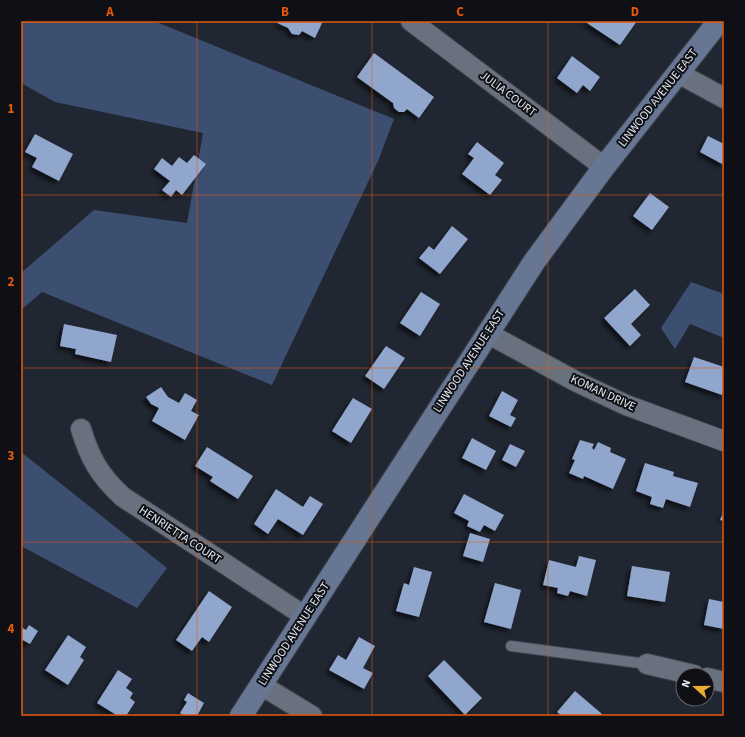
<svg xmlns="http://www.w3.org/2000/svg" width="745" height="737" viewBox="0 0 745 737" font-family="'Source Sans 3',sans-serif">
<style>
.forest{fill:#3d4f71}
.building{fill:#91a6cd;filter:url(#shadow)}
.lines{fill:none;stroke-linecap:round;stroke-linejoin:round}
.service-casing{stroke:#3f444d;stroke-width:12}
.minor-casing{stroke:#3f444d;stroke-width:22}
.secondary-casing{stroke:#3f444d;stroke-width:24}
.service{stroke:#6a717e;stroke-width:10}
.minor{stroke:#6a717e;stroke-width:20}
.secondary{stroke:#677693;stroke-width:22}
.grid{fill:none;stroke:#e8590c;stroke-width:1;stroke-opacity:0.55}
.labels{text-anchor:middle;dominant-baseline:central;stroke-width:4;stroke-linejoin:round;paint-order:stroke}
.street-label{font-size:12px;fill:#e4e8ef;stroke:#0e1015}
.neatline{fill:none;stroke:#e8590c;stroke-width:1.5}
.grid-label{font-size:13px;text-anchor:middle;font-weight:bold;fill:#e8590c}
</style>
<defs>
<filter id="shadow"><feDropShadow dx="-3.5" dy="3.5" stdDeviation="2" flood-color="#0009"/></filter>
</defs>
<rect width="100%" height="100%" fill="#212732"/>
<g class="forest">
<polygon points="21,21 154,21 394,119 378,161 272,385 42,292 21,310 21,273 94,210 187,223 203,133 55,102 21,83"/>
<polygon points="691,282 724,294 724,338 690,324 675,349 661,328"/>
<polygon points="21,452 167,568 137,608 21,546"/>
</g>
<g class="building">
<polygon points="273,21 323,21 315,38 302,31 299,35 292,34 288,28"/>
<polygon points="584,21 637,21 620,45"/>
<polygon points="374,53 434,97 419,118 407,109 404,112 399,112 394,108 393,103 357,77"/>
<polygon points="572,56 600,77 590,91 583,85 577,93 557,78"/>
<polygon points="35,134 73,154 59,181 32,167 37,158 25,152"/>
<polygon points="708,136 724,144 724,165 700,152"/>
<polygon points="477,142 504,163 495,175 502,180 490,195 462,174 474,158 468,154"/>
<polygon points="194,155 206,164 182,195 176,190 171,197 162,190 170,181 154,169 162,158 172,166 179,157 187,163"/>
<polygon points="650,193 669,207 652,230 633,216"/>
<polygon points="452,226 468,239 440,274 419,258 429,246 434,250"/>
<polygon points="635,289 650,305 631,324 641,335 630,346 604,318"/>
<polygon points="421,292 440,304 420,336 400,323"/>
<polygon points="64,324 117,335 111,362 75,354 76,349 60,346"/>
<polygon points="386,346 405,358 384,389 365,376"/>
<polygon points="694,357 724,367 724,388 722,395 685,382"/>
<polygon points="161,387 168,397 179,403 185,393 197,400 191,411 199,415 185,440 152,421 159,408 151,404 146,397"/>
<polygon points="502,391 518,400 510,415 516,418 511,427 489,416"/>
<polygon points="353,398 372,409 351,443 332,431"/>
<polygon points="472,438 496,451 486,470 462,458"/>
<polygon points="580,440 594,444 592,448 594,450 598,442 611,448 610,452 626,459 613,489 584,476 583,479 569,473 575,460 572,459"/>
<polygon points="510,444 525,451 516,467 502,460"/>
<polygon points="207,447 253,476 238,499 210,481 213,477 195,466"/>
<polygon points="645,463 674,472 673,476 698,483 690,507 666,499 663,508 650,504 652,497 636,491"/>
<polygon points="276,489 303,507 310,496 323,504 303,535 278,519 268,534 254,524"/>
<polygon points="464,494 504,515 495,531 484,525 480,532 467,526 469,521 454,513"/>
<polygon points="724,511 724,521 720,520"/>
<polygon points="470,533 490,539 483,562 463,556"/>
<polygon points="579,556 596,560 587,596 570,591 568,596 557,593 558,588 543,585 549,560 576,567"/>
<polygon points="632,566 670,572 665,602 627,596"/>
<polygon points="414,567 432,572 419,617 396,611 404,583 409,585"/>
<polygon points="495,583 521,590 511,629 484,622"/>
<polygon points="209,591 232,607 209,642 202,637 192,651 176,640"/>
<polygon points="709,599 724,602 724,629 704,625"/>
<polygon points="29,625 38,631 30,644 21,639 21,627 26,630"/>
<polygon points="68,635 86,647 80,657 84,660 68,685 45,670"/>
<polygon points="359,637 375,646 363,668 373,673 364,689 329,670 338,655 346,660"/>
<polygon points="444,660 482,698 465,715 428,676"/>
<polygon points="118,670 132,679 126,688 133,693 130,698 135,702 126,716 118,716 97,703"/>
<polygon points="575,691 602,714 600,716 562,716 557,712"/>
<polygon points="188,693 204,703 197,716 185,716 180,713 187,702 184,700"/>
</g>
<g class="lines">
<g class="service-casing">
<polyline id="service" points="511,646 647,664"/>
</g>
<g class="minor-casing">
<g id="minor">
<polyline points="411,21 604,167"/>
<polyline points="678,73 724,98"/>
<polyline points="487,333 577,382 626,405 724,441"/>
<path d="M81,429C90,459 100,476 123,497L306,617"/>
<polyline points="647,664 694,675"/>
<polyline points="707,678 724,682"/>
<polyline points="261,685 312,716"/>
</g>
</g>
<g class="secondary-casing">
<polyline id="secondary" points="241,716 534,262 604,167 719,21"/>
</g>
<use href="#service" class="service"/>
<use href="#minor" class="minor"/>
<use href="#secondary" class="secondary"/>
</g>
<path class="grid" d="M197,21V716M372,21V716M548,21V716M21,195H724M21,368H724M21,542H724"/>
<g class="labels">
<g class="street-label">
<text transform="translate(508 94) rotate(37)">JULIA COURT</text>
<text transform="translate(658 98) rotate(-52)">LINWOOD AVENUE EAST</text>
<text transform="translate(469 361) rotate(-57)">LINWOOD AVENUE EAST</text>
<text transform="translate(603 393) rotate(25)">KOMAN DRIVE</text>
<text transform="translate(180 535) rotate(33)">HENRIETTA COURT</text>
<text transform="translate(294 634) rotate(-57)">LINWOOD AVENUE EAST</text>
</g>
</g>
<rect width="745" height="737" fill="none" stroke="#0e1015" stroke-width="44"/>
<g transform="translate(695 687) rotate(291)"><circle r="19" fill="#0e1015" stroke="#64666c"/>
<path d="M0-3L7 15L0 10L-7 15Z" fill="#e5ad35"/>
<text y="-6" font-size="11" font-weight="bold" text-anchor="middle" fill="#e4e8ef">N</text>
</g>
<rect x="22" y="22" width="701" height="693" class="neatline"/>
<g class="grid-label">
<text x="110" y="16">A</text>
<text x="285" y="16">B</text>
<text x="460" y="16">C</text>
<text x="635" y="16">D</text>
<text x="11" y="113">1</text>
<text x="11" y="286">2</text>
<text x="11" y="460">3</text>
<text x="11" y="633">4</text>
</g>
</svg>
